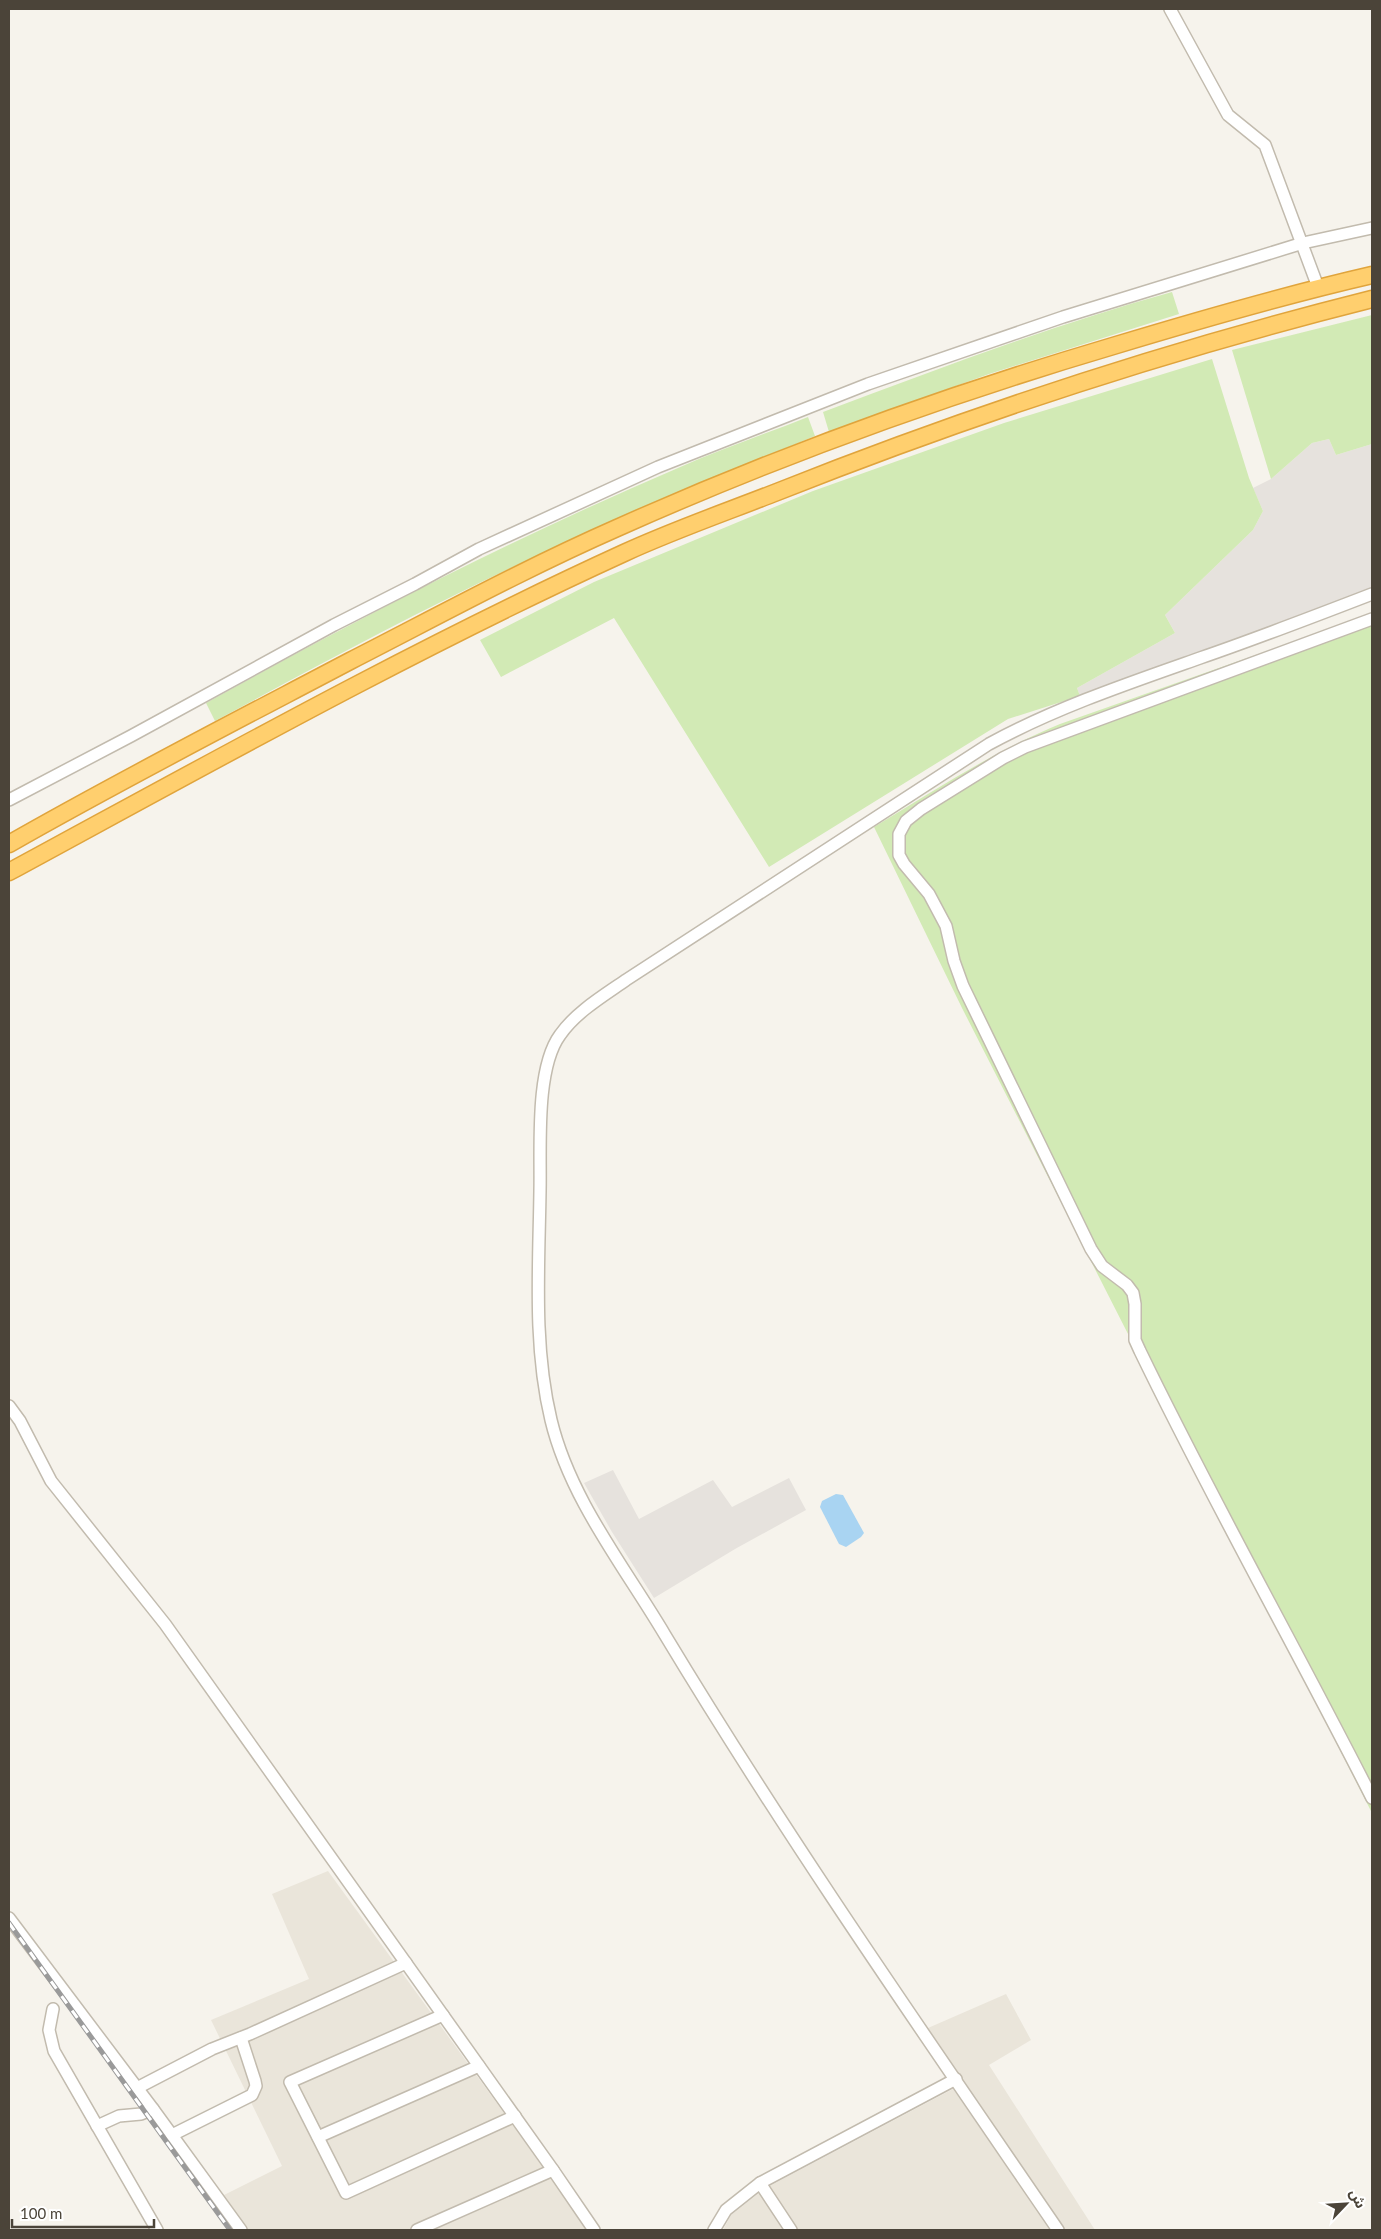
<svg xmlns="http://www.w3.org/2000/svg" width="1381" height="2239" viewBox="0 0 1381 2239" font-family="Lato,'Noto Sans Arabic',sans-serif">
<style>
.residential{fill:#eae5da}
.industrial{fill:#e6e2dd}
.green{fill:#d2eab5}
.water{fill:#a9d4f2}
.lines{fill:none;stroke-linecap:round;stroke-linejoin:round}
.minor-casing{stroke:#c2bbae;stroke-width:14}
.highway-casing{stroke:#e0a43c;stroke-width:19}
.minor{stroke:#fff;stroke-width:11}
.highway{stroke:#ffcf6e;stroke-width:16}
.rail-casing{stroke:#9a9a9a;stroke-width:5}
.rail{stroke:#fff;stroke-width:3;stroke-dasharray:9;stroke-linecap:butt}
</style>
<rect width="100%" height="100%" fill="#f6f3ec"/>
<g class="residential">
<polygon points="328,1871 589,2230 245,2230 222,2196 282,2166 211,2020 309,1979 272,1894"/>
<polygon points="1006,1994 1031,2040 989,2065 1095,2230 1059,2230 928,2028"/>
<polygon points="953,2089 1051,2230 723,2230 731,2215 764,2189"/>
</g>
<g class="industrial">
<polygon points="1329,439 1336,455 1372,444 1372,589 1307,615 1080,696 1077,688 1175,633 1165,615 1253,530 1263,511 1253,488 1271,479 1312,443"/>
<polygon points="613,1470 639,1519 713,1480 732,1507 789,1478 806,1510 735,1549 654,1598 612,1532 584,1483"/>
</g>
<g class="green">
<path d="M1172,292L1179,314L989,374L829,432L823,412C938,369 1053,325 1172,292Z"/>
<polygon points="1372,315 1372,444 1336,455 1329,439 1312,443 1271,479 1232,350"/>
<polygon points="1212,359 1249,478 1263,511 1253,530 1165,615 1175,633 1077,688 1080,696 1008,719 769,867 614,618 501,677 480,640 594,582 813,491 1004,423"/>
<path d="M808,417L815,436C715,478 615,519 517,565C415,613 315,667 215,721L206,703C359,618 516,537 678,468C721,449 765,434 808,417Z"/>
<path d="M1372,614V1813L962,1008L874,827C935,790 994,751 1060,724Z"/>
</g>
<polygon class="water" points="836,1494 843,1495 864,1533 861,1537 846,1547 839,1544 820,1507 822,1501"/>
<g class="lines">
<g class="minor-casing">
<g id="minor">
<polyline points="1170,9 1228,115 1265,145 1318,287"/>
<path d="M1372,619L1025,747L1003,758L921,809L906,821L899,834V855L904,864L929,894L946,926L954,961L963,986L1091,1249L1102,1266L1127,1285L1133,1293L1135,1304V1340L1140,1351C1213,1502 1296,1648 1372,1798"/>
<polyline points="9,800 131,736 334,625 415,584 479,549 658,467 868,384 1063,317 1303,243 1372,228"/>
<polyline points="9,1406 20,1421 51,1481 165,1624 553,2170 594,2230"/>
<polyline points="9,1918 153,2109 241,2230"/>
<polyline points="53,2009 49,2030 54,2051 157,2230"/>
<polyline points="443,2015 290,2082 346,2193 515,2116"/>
<polyline points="137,2088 212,2049 250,2034 406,1963"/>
<polyline points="97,2126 119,2116 141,2114 153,2109"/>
<polyline points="172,2135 252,2095 256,2086 255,2081 241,2038"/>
<polyline points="318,2137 479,2066"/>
<polyline points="760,2183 791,2230"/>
<polyline points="417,2230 553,2170"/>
<polyline points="714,2230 726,2210 760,2183 956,2079"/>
<path d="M1058,2230C924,2034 788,1839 665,1635C624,1566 570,1499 551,1420C533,1345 539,1267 540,1191C541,1149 535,1069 560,1035C576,1012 603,996 626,980L989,744C1055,708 1129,683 1200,658C1258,638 1315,616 1372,594"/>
</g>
</g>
<g class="highway-casing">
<g id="highway">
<path d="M9,844C121,780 236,721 350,661C438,616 526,568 617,528C778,456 944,396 1113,346C1199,320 1285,295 1372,275"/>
<path d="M9,872C212,762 414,649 624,553C674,530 726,512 777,492C971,415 1169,350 1372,299"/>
</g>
</g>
<use href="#minor" class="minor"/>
<use href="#highway" class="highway"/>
<g class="rail-casing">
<polyline id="rail" points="9,1923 230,2230"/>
</g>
<use href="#rail" class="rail"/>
</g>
<rect width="1381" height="2239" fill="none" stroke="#4b4439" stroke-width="20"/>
<g transform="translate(1346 2204) rotate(65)" stroke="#ffffff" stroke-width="4" paint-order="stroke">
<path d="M0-4L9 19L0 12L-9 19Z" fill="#4b4439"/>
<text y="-8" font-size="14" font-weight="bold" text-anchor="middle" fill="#4b4439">ش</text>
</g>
<path d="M12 2219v8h142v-8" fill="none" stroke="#4b4439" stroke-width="2.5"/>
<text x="20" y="2219" font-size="15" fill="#4b4439" stroke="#ffffff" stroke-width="4" paint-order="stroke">100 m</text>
</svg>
